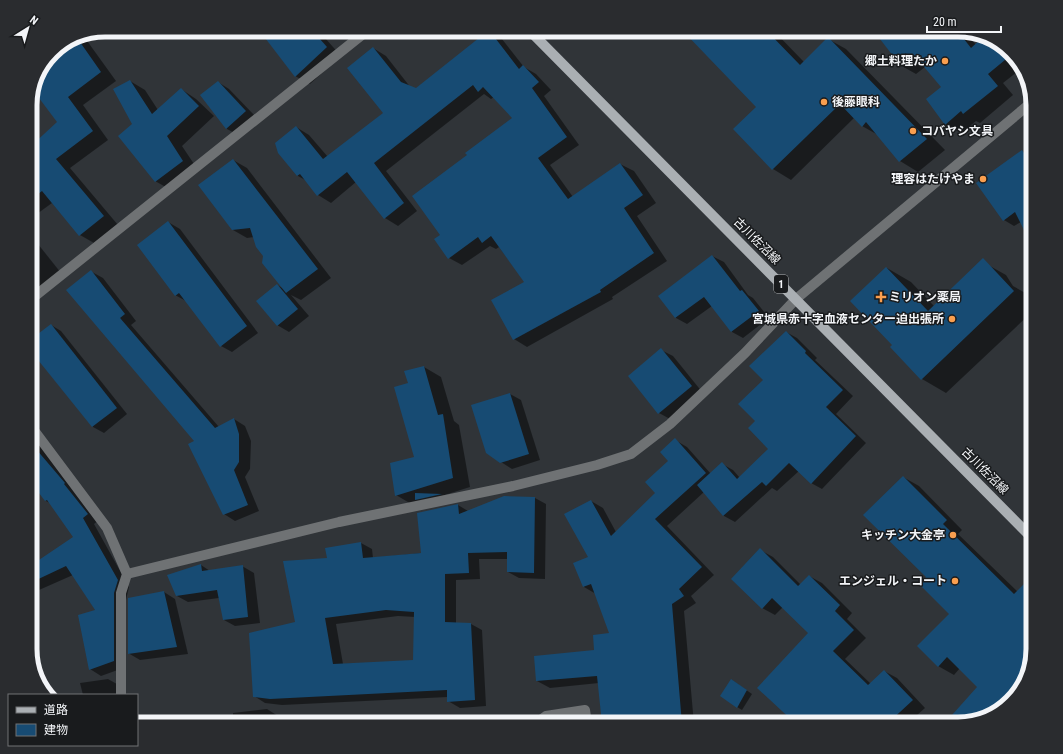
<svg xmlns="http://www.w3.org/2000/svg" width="1063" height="754" viewBox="0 0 1063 754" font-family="'Roboto Condensed','Noto Sans JP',sans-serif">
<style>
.shadow{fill:#0007;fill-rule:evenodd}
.building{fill:#174b73;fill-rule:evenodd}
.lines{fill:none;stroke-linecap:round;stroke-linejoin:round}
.minor{stroke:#6f7274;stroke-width:10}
.tertiary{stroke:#6f7274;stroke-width:10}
.primary{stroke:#aaafb3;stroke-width:10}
.poi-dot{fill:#fa9f4f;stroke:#191b1d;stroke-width:1.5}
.labels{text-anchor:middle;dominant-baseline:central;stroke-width:3;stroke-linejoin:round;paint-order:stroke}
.shield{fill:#191b1d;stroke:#b2b4b6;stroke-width:1}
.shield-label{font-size:11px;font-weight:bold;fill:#f3f5f8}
.poi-label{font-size:12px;font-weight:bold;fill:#f3f5f8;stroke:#191b1d;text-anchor:end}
.street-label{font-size:12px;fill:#f3f5f8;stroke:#191b1d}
.rim{fill:none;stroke:#f3f5f8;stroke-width:5}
</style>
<rect width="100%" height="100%" fill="#303438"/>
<g class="shadow">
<polygon points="260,30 318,30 341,56 310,84 295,76"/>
<polygon points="683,30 773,30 804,62 828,39 846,49 945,150 918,172 900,161 878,135 862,126 854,118 791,180 773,169 758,107"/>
<polygon points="874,30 958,30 967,33 976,45 984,39 1003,45 1022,68 1003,83 1013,95 980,123 976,121 961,133 945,124 942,87 925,67 916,74 900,65"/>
<polygon points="489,31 502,39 524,67 536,74 551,90 544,96 579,145 550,165 573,197 620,164 634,171 656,203 637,216 667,261 612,297 613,299 527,347 514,339 525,282 499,247 496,249 490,246 462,265 449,258 442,235 468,155 514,118 494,97 491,99 484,94 386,171 417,211 398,226 385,218 356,182 331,203 318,195 307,181 298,176 279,152 296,127 309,135 328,157 384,113 373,48 386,56 411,88 416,89"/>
<polygon points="85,38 116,81 83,105 108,140 70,168 118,225 94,243 80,235 52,203 30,219 30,148 58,122 33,89 38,72 55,49"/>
<polygon points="130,81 145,90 158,110 181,89 196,99 214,116 182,146 198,170 171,190 155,181 134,125"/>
<polygon points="218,82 229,89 257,118 238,135 227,129 202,96"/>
<polygon points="1022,151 1033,157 1033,239 1021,222 1014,226 1004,220"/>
<polygon points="233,160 247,168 331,278 301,300 291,295 309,316 289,332 277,325 277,285 284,289 254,237 247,238 233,230"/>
<polygon points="168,222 180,229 258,333 232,352 221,346 186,301 175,295"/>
<polygon points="30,234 65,278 30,296"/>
<polygon points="712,256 724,262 748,295 753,298 769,318 743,338 732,332 712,306 687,324 676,318 659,296"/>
<polygon points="981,261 1006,275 1013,286 1027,294 1033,300 1033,311 946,393 922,379 891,347 893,345 887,268 911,282 934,306"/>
<polygon points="92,272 103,278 136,321 131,325 219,427 234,419 245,426 251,441 250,469 245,477 259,511 235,521 224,514 195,441"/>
<polygon points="51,325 61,331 127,414 104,433 93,427 30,349"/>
<polygon points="786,332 797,338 817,358 815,360 853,396 836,414 866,443 822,489 811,483 799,471 777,491 772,488 735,522 724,516 704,492 667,526 714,575 691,596 696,603 684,611 694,724 601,724 602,722 599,683 550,688 537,681 595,651 611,634 596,594 584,587 574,563 589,558 591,501 603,508 616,532 657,493 669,461 675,440 687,447 711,474 722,464 733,470 740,478 770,449 756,421 764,380"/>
<polygon points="661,350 673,356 703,393 670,419 659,413"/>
<polygon points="424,367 441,377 454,421 459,425 470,487 413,505 396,495 416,458 409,384"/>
<polygon points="510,394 521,400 540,460 512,469 501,462"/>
<polygon points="30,428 99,520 94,524 129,587 126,600 126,667 101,676 90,669 96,611 73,575 30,594 30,567 75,538 50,503 46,501 30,479"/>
<polygon points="1033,467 1033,486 1024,476"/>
<polygon points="903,477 919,486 962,530 958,534 1018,592 1033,584 1033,649 1018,694 991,716 958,724 979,686 960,668 954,675 938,666 951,614 928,577"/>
<path d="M535,498L546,504L545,579L519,578L508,572V559H479L480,579L456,580V623L471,624L482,630L486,706L460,708L448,701V697L282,705L265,703L254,696L296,623L328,558L361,543L372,549L373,558L422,553L458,505L468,511ZM398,616L415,617L414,661L343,664L336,624Z"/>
<polygon points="760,550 773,557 801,585 809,576 822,583 852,613 847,619 866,638 845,659 871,684 884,671 897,678 925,708 907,724 797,724 810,633 783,607 775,615 762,608"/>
<polygon points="201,565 210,571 242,566 254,573 260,623 235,626 224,620 219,598 188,602 177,596"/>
<polygon points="164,592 175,599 188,654 140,660 128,653"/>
<polygon points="108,679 124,688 125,695 83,695 80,683"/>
<polygon points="732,680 752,694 742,710 737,707"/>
<polygon points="267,709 278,716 280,724 233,724 233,713"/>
<polygon points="180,720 187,724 155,724 154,721"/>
</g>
<g class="building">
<polygon points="259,30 312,30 327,47 295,77"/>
<polygon points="489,30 519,69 523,65 539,82 532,88 567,137 538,158 568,199 620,163 643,195 624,208 654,253 600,290 601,292 513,340 491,300 524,282 491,236 482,243 478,237 448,259 434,239 440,235 412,196 467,155 465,153 512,118 483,87 478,92 473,85 374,163 404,203 384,219 347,172 317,196 300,174 297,176 278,153 275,143 296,126 323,159 383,113 347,68 373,47 401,82 416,88"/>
<polygon points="682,30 766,30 800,65 828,37 927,139 899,162 866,122 862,127 840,104 772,170 733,129 756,107"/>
<polygon points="873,30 957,30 971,48 982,38 1003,45 1011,55 988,74 998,86 963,114 961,111 945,125 926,99 941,87 914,55 900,65"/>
<polygon points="73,42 80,42 101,72 68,97 93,131 56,159 104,216 79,236 42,191 30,200 30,147 57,122 33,90 38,72 61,55 56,49"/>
<polygon points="130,80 152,114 181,88 199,106 167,136 183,161 155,182 118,136 132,124 113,89"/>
<polygon points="218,81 246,111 226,129 200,95"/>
<polygon points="1022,150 1033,165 1033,248 1015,212 1003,221 976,183"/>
<polygon points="233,159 318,269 286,293 262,263 263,256 256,247 250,228 232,230 198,185"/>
<polygon points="168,221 247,326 220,347 179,293 175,296 137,245"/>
<polygon points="712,255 740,291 742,290 759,311 731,332 704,297 675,318 658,296"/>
<polygon points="983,258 1014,291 921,380 890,347 892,345 850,301 886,267 928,311"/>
<polygon points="91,270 125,314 120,318 215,428 234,418 239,434 239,462 234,470 248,505 223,515 188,444 194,441 66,290"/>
<polygon points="277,284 298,309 277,326 256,301"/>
<polygon points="51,324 117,408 92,427 30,350 30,340"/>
<polygon points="786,331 806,351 805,353 843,390 826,407 856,436 811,484 789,463 766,486 762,482 723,516 697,485 722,462 737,479 768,449 748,428 755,421 738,404 763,380 749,366"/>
<polygon points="661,348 692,386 658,414 628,376"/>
<polygon points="424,366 438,415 443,414 453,478 395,496 390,463 414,457 394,387 408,383 404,371"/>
<polygon points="510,393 529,454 500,463 486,453 471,405"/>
<polygon points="675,438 706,473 655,519 702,567 679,589 684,596 672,604 682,724 602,724 597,676 536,681 534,656 594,650 593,635 609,633 591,584 583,587 573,563 588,557 564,514 591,500 611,536 655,493 645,482 668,461 660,452"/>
<polygon points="30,442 65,483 64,484 88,514 83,518 118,580 114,593 114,661 89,670 78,615 95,610 66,566 30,583 30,566 73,537 47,500 45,501 30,481"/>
<polygon points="903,476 947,520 943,524 1014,594 1033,575 1033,649 1018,694 991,716 958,724 944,724 977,687 947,657 938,667 917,646 949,614 919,584 926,577 863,515"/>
<polygon points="415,493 442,494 415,500"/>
<path d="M504,496L535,497L534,573L507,572V552L468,553L469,573L445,574V622L471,623L475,700L447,702V690L270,699L253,697L249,633L295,622L283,561L327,558L325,548L361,542L363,558L421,553L417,513L458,504L459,514ZM386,610L414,612L413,660L333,664L325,618Z"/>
<polygon points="760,548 798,586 809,575 840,605 835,611 854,630 833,651 868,685 884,670 913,700 887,724 796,724 757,688 808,633 772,598 762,609 731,579"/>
<polygon points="201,564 202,571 243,565 248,617 223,620 217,590 176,596 167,575"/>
<polygon points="164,591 177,647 128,654 128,596 128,598"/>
<polygon points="731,679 747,690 737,708 720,696"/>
</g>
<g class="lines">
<g class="minor">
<polyline points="30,300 368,30"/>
<polyline points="30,425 107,528 127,574 121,593 121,695"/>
<polyline points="127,574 339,522 513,486 597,465 631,454 670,424 745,353 796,299"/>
<polyline points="535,724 546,716 585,710 587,724"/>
</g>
<polyline class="tertiary" points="796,299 1032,102"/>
<polyline class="primary" points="529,30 1033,539"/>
</g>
<g class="poi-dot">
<circle cx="945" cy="61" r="4"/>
<circle cx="824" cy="102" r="4"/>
<circle cx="913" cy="131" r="4"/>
<circle cx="983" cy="179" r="4"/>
<path d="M879 291h4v4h4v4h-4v4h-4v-4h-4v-4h4z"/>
<circle cx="952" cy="319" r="4"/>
<circle cx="953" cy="535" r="4"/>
<circle cx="955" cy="581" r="4"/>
</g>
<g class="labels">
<rect class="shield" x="774" y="275" width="14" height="18" rx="3"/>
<g class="shield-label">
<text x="781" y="284">1</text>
</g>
<g class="poi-label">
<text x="937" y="61">郷土料理たか</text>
<text x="832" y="102" text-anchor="start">後藤眼科</text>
<text x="921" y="131" text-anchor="start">コバヤシ文具</text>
<text x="975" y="179">理容はたけやま</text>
<text x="889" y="297" text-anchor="start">ミリオン薬局</text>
<text x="944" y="319">宮城県赤十字血液センター迫出張所</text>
<text x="945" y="535">キッチン大金亭</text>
<text x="947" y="581">エンジェル・コート</text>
</g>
<g class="street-label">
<text transform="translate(757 241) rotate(45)">古川佐沼線</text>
<text transform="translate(985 471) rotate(45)">古川佐沼線</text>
</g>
</g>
<path d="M0 0H1063V754H0ZM105 37H958A68 68 0 0 1 1026 105V649A68 68 0 0 1 958 717H105A68 68 0 0 1 37 649V105A68 68 0 0 1 105 37Z" fill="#2a2c2f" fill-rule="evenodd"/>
<path class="rim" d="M105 37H958A68 68 0 0 1 1026 105V649A68 68 0 0 1 958 717H105A68 68 0 0 1 37 649V105A68 68 0 0 1 105 37Z"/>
<rect x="8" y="694" width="130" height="52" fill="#191b1d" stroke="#707275"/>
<rect x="16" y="707" width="20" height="6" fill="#aaafb3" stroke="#707275"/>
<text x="44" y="714" font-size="12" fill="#f3f5f8">道路</text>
<rect x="16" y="724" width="20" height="12" fill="#174b73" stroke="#707275"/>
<text x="44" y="734" font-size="12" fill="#f3f5f8">建物</text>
<g transform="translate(28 28) rotate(37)" stroke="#191b1d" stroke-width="3" paint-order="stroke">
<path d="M0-3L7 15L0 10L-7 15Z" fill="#f3f5f8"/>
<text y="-6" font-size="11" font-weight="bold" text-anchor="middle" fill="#f3f5f8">N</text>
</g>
<path d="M927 26v6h74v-6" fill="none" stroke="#f3f5f8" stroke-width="2"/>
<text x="933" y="26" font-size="12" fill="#f3f5f8" stroke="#191b1d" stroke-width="3" paint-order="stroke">20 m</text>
</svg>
